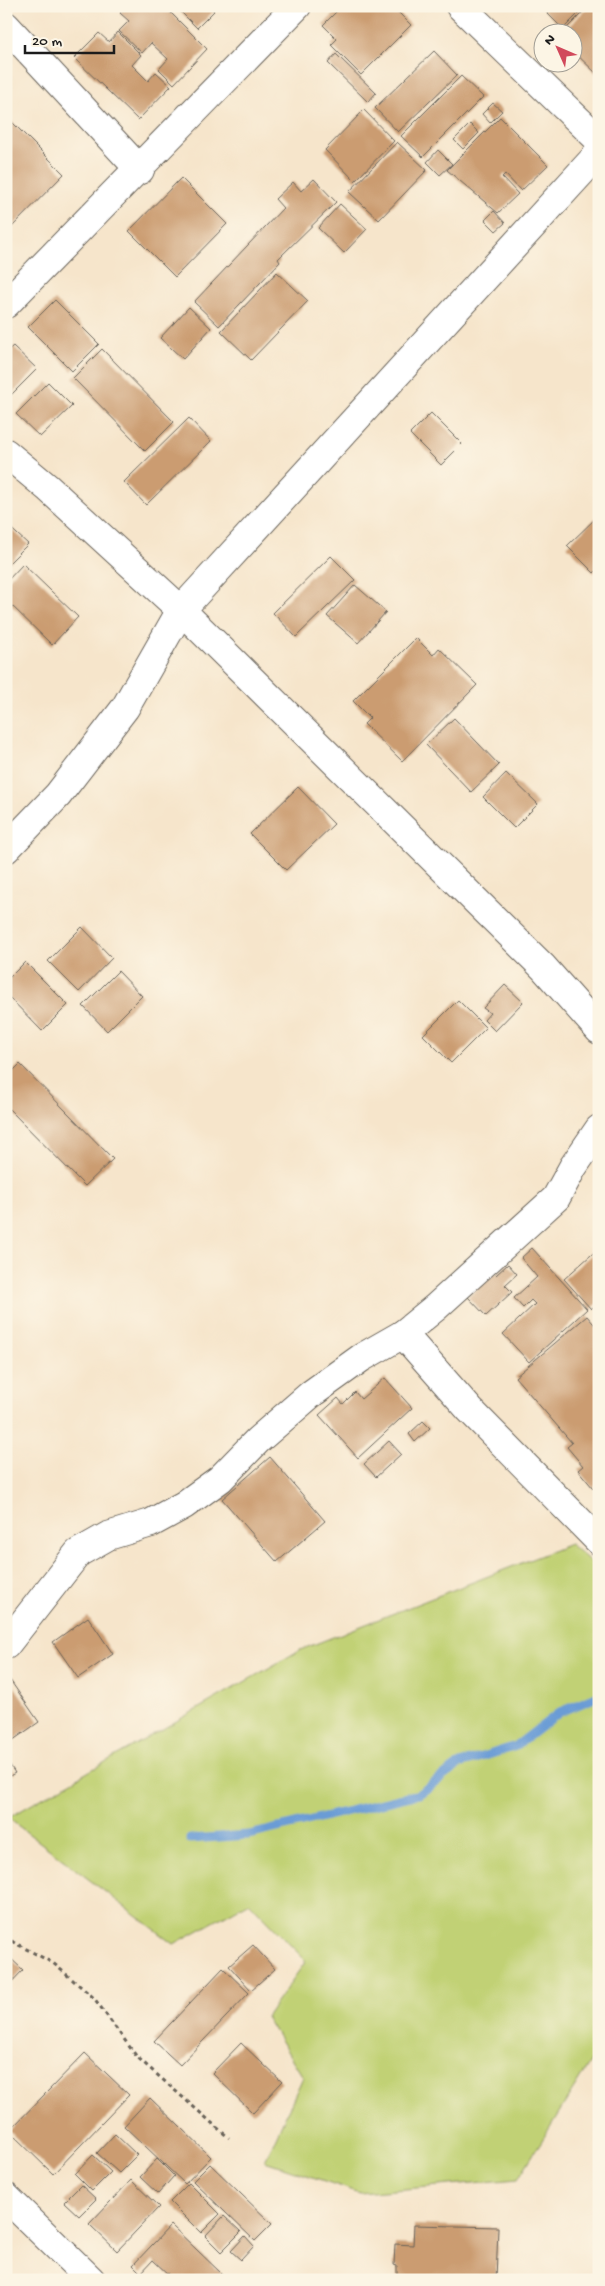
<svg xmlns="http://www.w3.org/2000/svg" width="605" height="2286" viewBox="0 0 605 2286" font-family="'Gochi Hand',sans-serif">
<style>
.green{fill:#c1d174;stroke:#6e7648}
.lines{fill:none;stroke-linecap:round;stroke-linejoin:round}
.stream{stroke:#6b9cd5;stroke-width:9}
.building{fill:#cb9c71}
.minor-casing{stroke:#686259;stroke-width:30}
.path{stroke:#686259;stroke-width:3;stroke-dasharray:4 4;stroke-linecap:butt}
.minor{stroke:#fff;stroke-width:28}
</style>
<rect width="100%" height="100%" fill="#fcf5e5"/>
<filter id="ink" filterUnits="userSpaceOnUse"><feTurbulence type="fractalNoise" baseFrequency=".02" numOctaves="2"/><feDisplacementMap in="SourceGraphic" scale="10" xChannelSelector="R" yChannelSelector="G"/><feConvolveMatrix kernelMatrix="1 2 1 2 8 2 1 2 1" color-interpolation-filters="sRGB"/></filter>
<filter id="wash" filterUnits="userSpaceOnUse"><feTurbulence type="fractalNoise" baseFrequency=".0096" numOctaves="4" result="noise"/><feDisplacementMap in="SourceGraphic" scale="20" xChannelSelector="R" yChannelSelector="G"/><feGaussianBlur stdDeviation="1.12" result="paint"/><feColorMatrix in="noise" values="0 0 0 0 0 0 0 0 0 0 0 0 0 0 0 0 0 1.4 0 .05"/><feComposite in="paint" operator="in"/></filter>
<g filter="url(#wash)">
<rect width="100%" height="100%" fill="#f6e5cb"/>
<polygon class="green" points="570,1544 599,1569 599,2048 518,2179 360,2193 265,2161 303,2077 266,2017 306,1961 249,1902 174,1944 8,1818 300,1650"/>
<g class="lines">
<polyline class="stream" points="190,1839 249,1835 419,1794 460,1764 516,1746 560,1712 599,1696"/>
</g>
<g id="blocks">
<g class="building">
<polygon points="127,6 164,6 207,49 174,84 159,69 168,59 151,43 142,53 119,31 129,21 120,13"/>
<polygon points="175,6 210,6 214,11 197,28"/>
<polygon points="342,6 349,6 354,10 358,6 392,6 411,25 361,75 331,45 337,39 323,25"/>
<polygon points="540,6 586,6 563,29"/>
<polygon points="589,6 599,6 599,76 572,50 572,32 563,32"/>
<polygon points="118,32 141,55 132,65 148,81 156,72 171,86 138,120 74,58 99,33 109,42"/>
<polygon points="434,51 457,75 398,132 375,108"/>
<polygon points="336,54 376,93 368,102 328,63"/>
<polygon points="461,76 483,97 423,157 401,136"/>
<polygon points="493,103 502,111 490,123 482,114"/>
<polygon points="364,110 394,141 355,181 325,150"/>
<polygon points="500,117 548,165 521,191 505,174 502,177 518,194 498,213 447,170"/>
<polygon points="11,121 64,174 8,231 6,126"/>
<polygon points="470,124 479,133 463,149 454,140"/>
<polygon points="397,142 427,170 379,220 349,192"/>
<polygon points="438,150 452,164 440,175 427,162"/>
<polygon points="181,178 227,224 175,277 129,231"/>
<polygon points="314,179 336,202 278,259 280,262 219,326 194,302 283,208 275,199 293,182 301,191"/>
<polygon points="340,204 367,229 344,253 318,228"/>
<polygon points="494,211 505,223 496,231 485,220"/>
<polygon points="277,272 308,301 251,360 221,331"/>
<polygon points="55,300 99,344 72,371 28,327"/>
<polygon points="189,307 211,328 183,359 160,338"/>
<polygon points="13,346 37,369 6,400 6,352"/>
<polygon points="102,349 174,422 145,451 73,378"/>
<polygon points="48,382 72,406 40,437 16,414"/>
<polygon points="431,413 462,444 441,465 410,434"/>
<polygon points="189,418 211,441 146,505 124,482"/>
<polygon points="599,515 599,568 594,573 567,546"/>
<polygon points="6,524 28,544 6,566"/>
<polygon points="331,556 355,580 296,637 273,613"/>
<polygon points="23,564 78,617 52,645 6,600 6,582"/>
<polygon points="355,585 386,612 358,643 327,616"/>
<polygon points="416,638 433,655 439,648 477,685 402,761 364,724 370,718 353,701"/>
<polygon points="454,718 499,765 471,792 426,745"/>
<polygon points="506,773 538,804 514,828 483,797"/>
<polygon points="298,787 334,824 286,870 250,834"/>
<polygon points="82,927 112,958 79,992 48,961"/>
<polygon points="25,962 68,1005 42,1031 6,994 6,981"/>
<polygon points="118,971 142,996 107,1031 83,1006"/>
<polygon points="505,985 523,1002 495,1031 484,1020 490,1013 483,1008"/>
<polygon points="458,1000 486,1028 451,1063 423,1035"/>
<polygon points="20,1064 113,1159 85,1186 6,1106 6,1078"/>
<polygon points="532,1248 587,1309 529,1362 503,1334 535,1304 531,1300 523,1308 514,1298 537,1277 521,1258"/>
<polygon points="599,1248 599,1302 591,1309 564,1279"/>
<polygon points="508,1264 517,1274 505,1285 512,1292 486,1316 468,1297 494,1273 496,1275"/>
<polygon points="587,1316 599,1330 599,1483 593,1488 578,1470 583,1466 567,1447 572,1443 515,1377"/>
<polygon points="385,1378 412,1408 358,1458 319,1415 338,1398 343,1404 355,1392 361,1399"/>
<polygon points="423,1421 430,1428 415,1442 409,1434"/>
<polygon points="389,1441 401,1454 376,1477 364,1464"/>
<polygon points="270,1457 325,1521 277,1562 222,1499"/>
<polygon points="88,1617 113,1654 78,1678 53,1642"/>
<polygon points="10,1680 39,1722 6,1745 6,1682"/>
<polygon points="6,1759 15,1773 6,1778"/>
<polygon points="253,1945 275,1969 251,1990 229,1966"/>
<polygon points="6,1954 23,1970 6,1988"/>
<polygon points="223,1968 249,1993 180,2065 154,2041"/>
<polygon points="241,2043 282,2082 253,2113 212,2073"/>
<polygon points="85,2053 129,2095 53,2174 9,2131"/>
<polygon points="150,2098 211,2157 185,2184 124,2126"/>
<polygon points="115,2134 137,2155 119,2173 97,2153"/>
<polygon points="93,2155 111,2172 92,2191 75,2174"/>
<polygon points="157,2159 174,2176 158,2194 140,2177"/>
<polygon points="210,2164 272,2224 255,2241 193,2181"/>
<polygon points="131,2180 159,2207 117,2251 89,2224"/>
<polygon points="189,2183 220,2214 201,2233 170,2202"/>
<polygon points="81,2185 96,2199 79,2216 64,2202"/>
<polygon points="224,2216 241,2232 221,2252 205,2236"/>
<polygon points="171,2225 222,2274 216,2280 167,2280 170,2276 153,2260 141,2273 133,2265"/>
<polygon points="414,2225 498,2227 496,2280 397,2280 397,2266 394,2265 395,2244 413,2245"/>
<polygon points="245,2236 254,2246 241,2260 231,2251"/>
</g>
</g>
</g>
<g filter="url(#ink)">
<use href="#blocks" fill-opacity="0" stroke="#686259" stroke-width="1"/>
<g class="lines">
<g class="minor-casing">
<g id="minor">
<polyline points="460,6 599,140"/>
<polyline points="6,26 140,170"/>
<polyline points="6,304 297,6"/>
<polyline points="6,453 48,488 181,610 543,967 599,1030"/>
<polyline points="6,849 58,795 125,708 181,610 599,153"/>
<polyline points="403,1334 470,1410 599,1541"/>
<polyline points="6,1645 78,1553 108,1536 151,1523 184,1505 220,1479 258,1440 311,1394 361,1358 403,1334 436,1307 556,1198 573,1167 599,1129"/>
<polyline points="6,2197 91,2280"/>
</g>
</g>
<polyline class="path" points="6,1935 13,1942 53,1963 94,1998 137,2057 229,2138"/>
<use href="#minor" class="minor"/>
</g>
</g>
<rect width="605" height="2286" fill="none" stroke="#fcf5e5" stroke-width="25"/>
<g transform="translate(558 48) rotate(315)"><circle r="24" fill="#fcf5e5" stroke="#a29e95"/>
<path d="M0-4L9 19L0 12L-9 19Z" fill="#d1495b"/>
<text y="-8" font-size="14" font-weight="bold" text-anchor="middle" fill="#1c1c1c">N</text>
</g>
<path d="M25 45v8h89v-8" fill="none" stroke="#1c1c1c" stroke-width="2.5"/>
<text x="32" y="45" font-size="15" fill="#1c1c1c" stroke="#fcf5e5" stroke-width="4" paint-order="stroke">20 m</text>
</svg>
